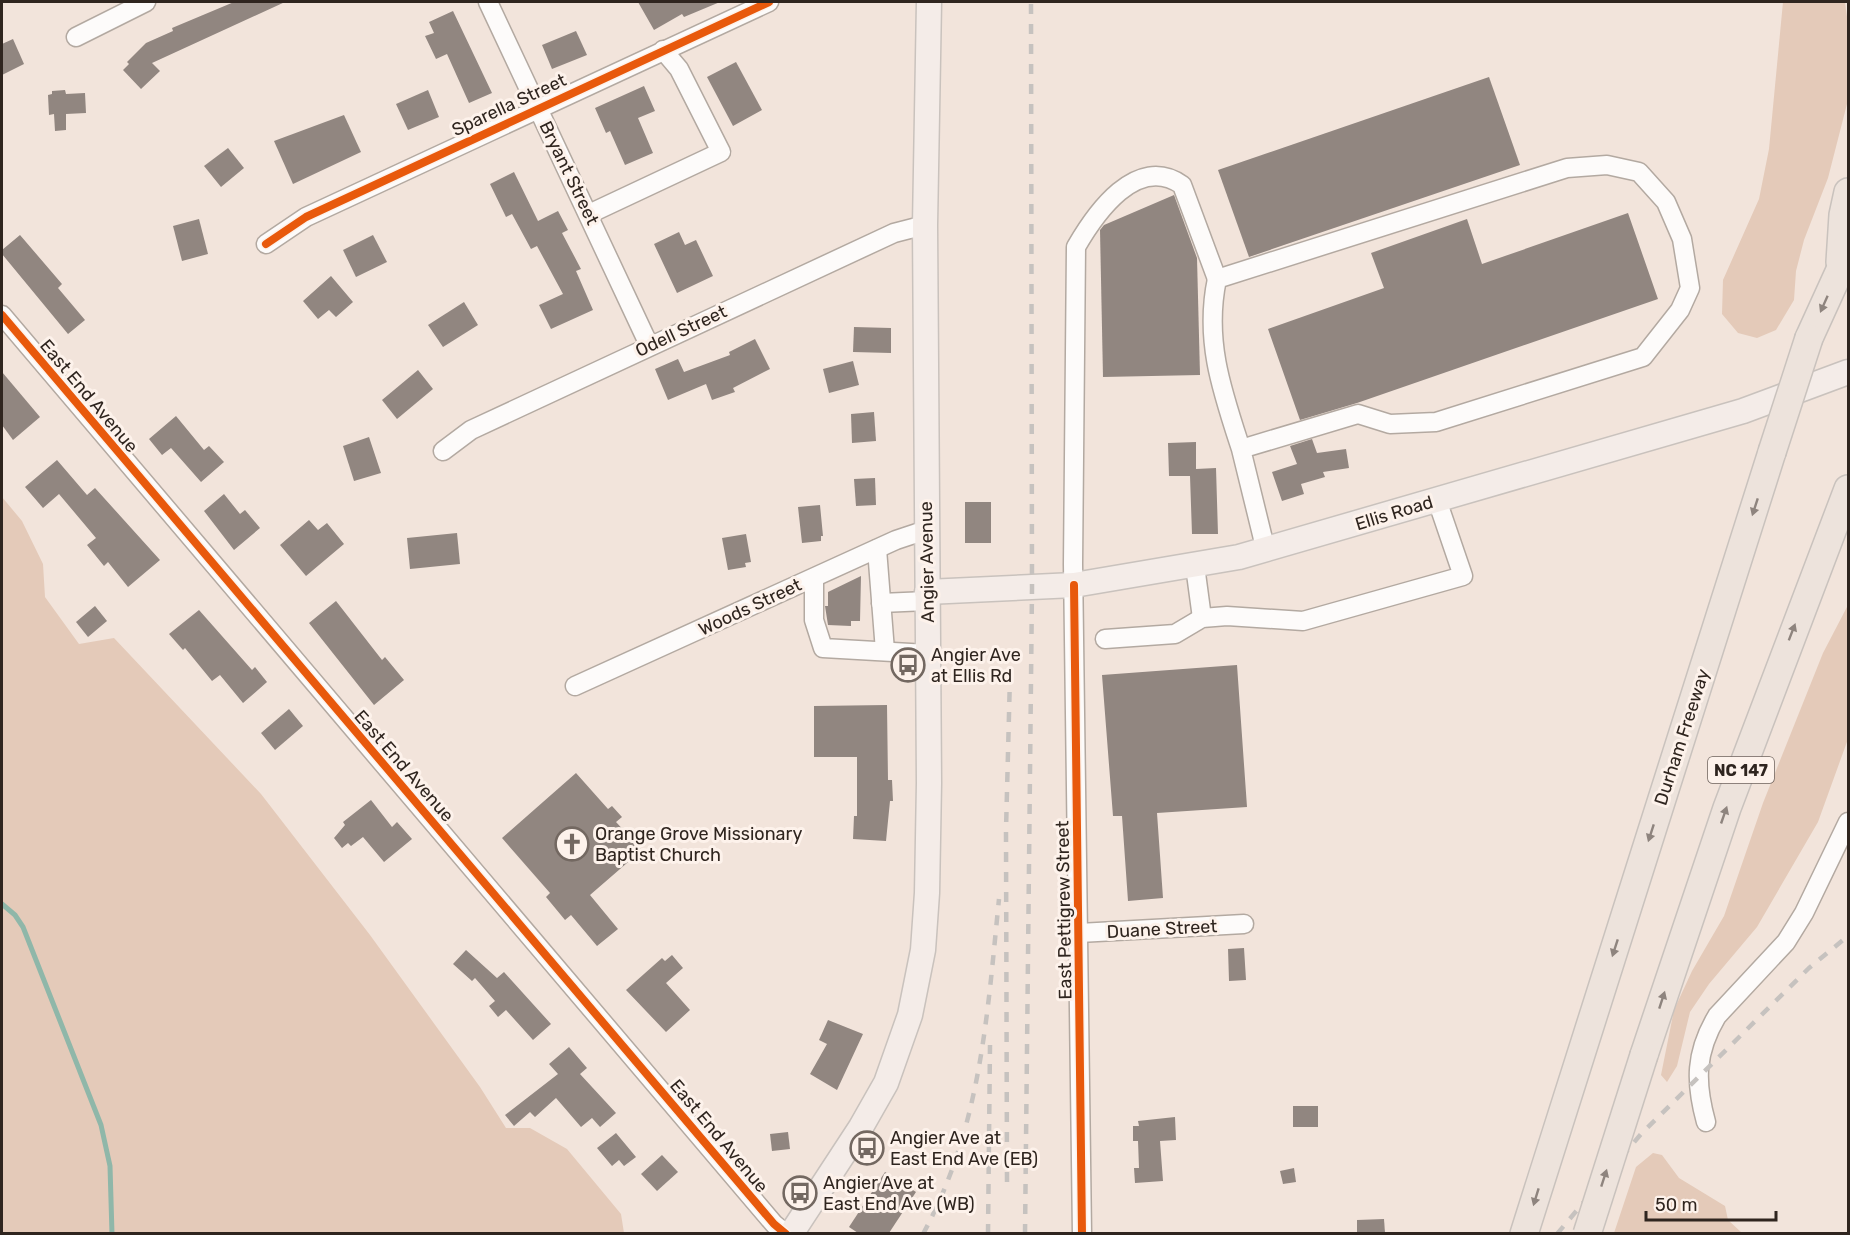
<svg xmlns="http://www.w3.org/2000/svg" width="1850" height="1235" viewBox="0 0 1850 1235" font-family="Rubik,sans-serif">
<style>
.green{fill:#e4cab9}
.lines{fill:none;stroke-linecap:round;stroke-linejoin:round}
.stream{stroke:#8fb7a9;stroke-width:5}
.building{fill:#918680}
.minor-casing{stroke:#b3a9a1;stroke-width:21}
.major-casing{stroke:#c9c2bd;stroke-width:27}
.highway-casing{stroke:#c9c2bd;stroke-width:30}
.minor{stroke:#fdfbfa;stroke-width:18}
.major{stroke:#f4ece8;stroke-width:24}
.highway{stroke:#ede3dc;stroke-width:27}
.rail{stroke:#c6c2bf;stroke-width:4.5;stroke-dasharray:10 10;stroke-linecap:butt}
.highway-bridge-casing{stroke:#c9c2bd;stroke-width:30;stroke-linecap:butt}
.highway-bridge{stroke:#ede3dc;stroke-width:27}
.cycleway-casing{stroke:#fdf2eb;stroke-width:11}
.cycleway{stroke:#e8590c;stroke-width:8}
.oneway{fill:#8e847e}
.labels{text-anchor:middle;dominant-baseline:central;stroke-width:6;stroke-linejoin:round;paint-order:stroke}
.shield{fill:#fdf2eb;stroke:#6d625c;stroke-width:1.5}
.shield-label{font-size:16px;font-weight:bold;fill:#2f251f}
.street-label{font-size:18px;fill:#2f251f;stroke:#fdf2eb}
.poi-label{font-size:18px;fill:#2f251f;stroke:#fdf2eb;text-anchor:start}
</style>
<rect width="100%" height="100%" fill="#f2e4db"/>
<g class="green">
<polygon points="1783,2 1845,2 1848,24 1848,100 1828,178 1804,240 1796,271 1794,300 1776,330 1757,338 1738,333 1722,314 1723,280 1759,199 1769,149"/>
<polygon points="2,497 22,521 43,564 45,597 79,644 114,638 261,794 370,935 480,1087 506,1128 530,1128 567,1149 621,1214 624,1233 2,1233"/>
<polygon points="1848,605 1848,739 1818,822 1757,927 1709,984 1690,1012 1677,1066 1667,1082 1661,1075 1674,1010 1692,971 1724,916 1763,803 1823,653"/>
<polygon points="1653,1153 1662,1155 1679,1178 1725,1206 1728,1220 1742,1233 1614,1233 1636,1167"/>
</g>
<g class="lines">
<polyline class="stream" points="2,904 15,915 23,927 101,1125 110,1166 112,1234"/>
</g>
<g class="building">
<polygon points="234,2 285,2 152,63 160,71 141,89 123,70 129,64 127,62 146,43 173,31 172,28"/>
<polygon points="638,2 720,2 684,17 682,14 654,30"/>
<polygon points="453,11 492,93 469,103 447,54 436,59 425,36 434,33 429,22"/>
<polygon points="576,31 587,55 552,69 542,45"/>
<polygon points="13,39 24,64 2,75 2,44"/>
<polygon points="736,62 762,110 733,126 707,77"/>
<polygon points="1489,77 1520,165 1249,257 1218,170"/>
<polygon points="644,86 655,111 638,118 653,153 625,165 610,131 606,133 595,108"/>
<polygon points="65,90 66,94 85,93 86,113 66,114 66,130 55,131 54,114 49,115 48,95 52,94 52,91"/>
<polygon points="428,90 439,117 408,130 396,104"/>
<polygon points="344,115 361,152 293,184 274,141"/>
<polygon points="228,148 244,168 221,187 204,166"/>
<polygon points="514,172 538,221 558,211 568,230 562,233 581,269 576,271 593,310 551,329 539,305 563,294 537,246 531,249 512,214 506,217 490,184"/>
<polygon points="1174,195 1197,258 1200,375 1103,377 1100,230 1104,225"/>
<polygon points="1628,213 1658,299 1357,403 1300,420 1268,329 1384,288 1371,253 1467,219 1482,264"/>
<polygon points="199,219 208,254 182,261 173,226"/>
<polygon points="679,232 685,245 696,240 713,276 677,293 654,244"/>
<polygon points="20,235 62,284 58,288 85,320 68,334 2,254 2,250"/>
<polygon points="373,235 387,262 356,277 343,250"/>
<polygon points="331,276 353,302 336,317 329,310 318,319 303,301"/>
<polygon points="464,302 478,325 443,347 428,325"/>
<polygon points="854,327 891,328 891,353 853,352"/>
<polygon points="755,339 770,369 733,388 735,392 712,400 706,384 668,400 655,369 678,359 684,372 730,355 729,352"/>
<polygon points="853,361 859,385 829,393 823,369"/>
<polygon points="418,370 433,389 397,419 382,400"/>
<polygon points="2,372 40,417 13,440 2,425"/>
<polygon points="874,412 876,441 852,443 851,414"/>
<polygon points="176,416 204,450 209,446 224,462 201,482 171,448 162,455 149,439"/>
<polygon points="369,437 381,473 354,481 343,446"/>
<polygon points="1312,439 1317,453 1346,449 1349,468 1323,472 1325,477 1301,484 1304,494 1282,501 1272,472 1297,464 1290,446"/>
<polygon points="1196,442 1196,469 1216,468 1218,534 1192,534 1190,476 1169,476 1168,443"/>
<polygon points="57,460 87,495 95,488 160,560 128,587 108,562 104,566 87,545 96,538 59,494 43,508 25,487"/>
<polygon points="875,478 876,505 856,506 854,479"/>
<polygon points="224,494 240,514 245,510 260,528 234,550 204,511"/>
<rect x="965" y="502" width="26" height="41"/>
<polygon points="820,505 823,536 821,536 821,541 802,543 798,507"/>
<polygon points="309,520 318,530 327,523 344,544 306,576 280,545"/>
<polygon points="457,533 460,564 410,569 407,538"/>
<polygon points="746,534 751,562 745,563 746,567 728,570 722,538"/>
<polygon points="861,576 860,621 851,621 851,626 828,625 825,606 828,606 828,592"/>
<polygon points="336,601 382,660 385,657 404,680 374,705 309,623"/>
<polygon points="95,606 107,621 88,637 76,622"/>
<polygon points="199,610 252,670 255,667 267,682 243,703 220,675 212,681 185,648 183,650 169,634"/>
<polygon points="1237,665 1247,807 1157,813 1163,898 1128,901 1122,816 1113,816 1102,675"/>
<polygon points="887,705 888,780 892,780 893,801 890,801 886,841 853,839 854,816 857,816 857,757 814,757 814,706"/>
<polygon points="289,709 303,726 275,750 261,733"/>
<polygon points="576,773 608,809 612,806 622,817 616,822 642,850 590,895 618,929 597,946 571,915 565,920 546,897 550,893 502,838"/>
<polygon points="371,800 392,827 397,822 412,839 384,862 363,837 351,846 348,843 342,848 334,838 345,825 343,822"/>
<polygon points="1244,948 1246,980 1229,981 1228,949"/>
<polygon points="466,950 497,978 504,972 551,1024 533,1040 506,1010 498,1017 489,1006 495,1001 475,978 472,981 453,964"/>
<polygon points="672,955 683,968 666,983 690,1010 666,1032 626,990 662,958 665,961"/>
<polygon points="828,1020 863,1034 837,1090 810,1074 827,1044 819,1040"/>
<polygon points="569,1047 587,1068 580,1074 616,1113 600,1127 592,1118 581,1127 556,1098 535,1117 530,1112 514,1126 505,1115 558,1074 549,1064"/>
<rect x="1293" y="1106" width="25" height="21"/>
<polygon points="1175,1117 1176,1140 1160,1141 1163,1181 1135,1183 1134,1168 1139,1168 1138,1141 1133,1141 1133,1126 1139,1126 1138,1121"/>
<polygon points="788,1132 790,1149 772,1151 770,1134"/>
<polygon points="616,1133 636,1157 624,1166 619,1160 612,1166 597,1148"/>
<polygon points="662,1155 678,1172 657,1191 641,1174"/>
<polygon points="1294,1168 1296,1182 1283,1184 1280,1171"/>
<polygon points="885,1172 916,1192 889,1233 858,1233 849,1227"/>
<polygon points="1384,1219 1385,1233 1357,1233 1357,1220"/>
</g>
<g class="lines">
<g class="minor-casing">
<g id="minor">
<polyline points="488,2 649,345"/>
<polyline points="76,37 146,2"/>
<polyline points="589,214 721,152 679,69 663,50"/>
<polyline points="266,244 306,217 769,2"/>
<polyline points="2,315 774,1224 786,1234"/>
<path d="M1241,449C1222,391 1204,340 1217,279L1567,168L1607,165L1639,172L1666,202L1682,239L1690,288L1680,310L1643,357L1436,422L1390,424L1358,414L1241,449L1266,551"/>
<polyline points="443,451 471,430 894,233 925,225"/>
<polyline points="877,549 885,651"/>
<polyline points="1195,566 1202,618"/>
<polyline points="814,578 814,620 823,648 928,654"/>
<polyline points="881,603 927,601"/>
<polyline points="1105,639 1175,634 1202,618 1227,616 1303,621 1463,576 1437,500"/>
<polyline points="575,686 896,540 926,530"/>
<polyline points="1079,933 1244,924"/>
<path d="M1706,1122C1695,1082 1695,1053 1717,1016L1786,942L1804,913L1848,822"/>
<path d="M1082,1234L1073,564L1076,247C1095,214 1137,153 1182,185L1217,279"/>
</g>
</g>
<g class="major-casing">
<g id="major">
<polyline points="927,592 1074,585 1239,557 1743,411 1848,372"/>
<polyline points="791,1234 861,1127 886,1083 910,1015 923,950 927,893 929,783 925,225 929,2"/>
</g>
</g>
<g class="highway-casing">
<g id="highway">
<polyline points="1840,262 1843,215 1848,192"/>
<polyline points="1809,338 1840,270 1848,244"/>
<polyline points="1644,1055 1727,808 1848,489"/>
<polyline points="1524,1234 1772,452"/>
</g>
</g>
<use href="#minor" class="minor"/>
<use href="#major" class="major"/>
<use href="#highway" class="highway"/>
<g class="rail">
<polyline points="1007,1182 1006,830 1010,676"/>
<path d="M923,1234C981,1127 987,1017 999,899"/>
<polyline points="988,1234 990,1045"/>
<polyline points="1025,1234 1032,588 1031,2"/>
<polyline points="1557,1234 1641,1134 1809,968 1848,936"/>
</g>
<g class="highway-bridge-casing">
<g id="highway-bridge">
<polyline points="1772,452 1809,338"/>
<polyline points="1587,1234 1644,1055"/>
</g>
</g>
<use href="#highway-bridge" class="highway-bridge"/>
<g class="cycleway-casing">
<g id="cycleway">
<polyline points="266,244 306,217 769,2"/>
<polyline points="2,315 774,1224 786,1234"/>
<polyline points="1074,585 1082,1234"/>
</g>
</g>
<use href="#cycleway" class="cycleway"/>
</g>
<defs><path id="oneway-solid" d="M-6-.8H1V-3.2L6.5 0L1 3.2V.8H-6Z" transform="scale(1.5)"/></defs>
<g class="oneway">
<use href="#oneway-solid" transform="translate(1824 304) rotate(114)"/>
<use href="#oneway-solid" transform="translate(1755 507) rotate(108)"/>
<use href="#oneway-solid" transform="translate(1792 632) rotate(-69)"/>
<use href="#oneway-solid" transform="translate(1724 815) rotate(-71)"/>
<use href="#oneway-solid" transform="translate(1651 833) rotate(108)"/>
<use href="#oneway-solid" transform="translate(1615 948) rotate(108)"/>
<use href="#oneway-solid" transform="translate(1662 1000) rotate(-72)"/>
<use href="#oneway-solid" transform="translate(1604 1178) rotate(-72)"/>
<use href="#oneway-solid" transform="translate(1536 1197) rotate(107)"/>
</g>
<defs>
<g id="bus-ring" transform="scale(1.725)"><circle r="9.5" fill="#fdf2eb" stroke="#736861" stroke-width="1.5"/><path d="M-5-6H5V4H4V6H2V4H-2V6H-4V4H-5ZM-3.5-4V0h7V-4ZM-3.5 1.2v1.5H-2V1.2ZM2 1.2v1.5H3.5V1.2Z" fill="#736861"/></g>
<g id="church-ring" transform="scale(1.725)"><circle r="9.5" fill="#fdf2eb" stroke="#736861" stroke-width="1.5"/><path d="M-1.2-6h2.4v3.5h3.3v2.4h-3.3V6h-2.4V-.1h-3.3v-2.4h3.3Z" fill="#736861"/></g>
</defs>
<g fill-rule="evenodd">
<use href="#bus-ring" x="908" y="665"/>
<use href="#church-ring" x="572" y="844"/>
<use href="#bus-ring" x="867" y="1148"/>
<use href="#bus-ring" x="800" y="1193"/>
</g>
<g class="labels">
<rect class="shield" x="1708" y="757" width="66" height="26" rx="4.5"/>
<g class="shield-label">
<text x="1741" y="770">NC 147</text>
</g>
<g class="street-label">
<text transform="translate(509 105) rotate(-25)">Sparella Street</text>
<text transform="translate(569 173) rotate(64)">Bryant Street</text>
<text transform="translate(681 331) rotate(-25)">Odell Street</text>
<text transform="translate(89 396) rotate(50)">East End Avenue</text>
<text transform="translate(1394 513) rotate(-17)">Ellis Road</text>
<text transform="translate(927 562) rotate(-91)">Angier Avenue</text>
<text transform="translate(750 607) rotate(-25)">Woods Street</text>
<text transform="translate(1682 737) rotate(-72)">Durham Freeway</text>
<text transform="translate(404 766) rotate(49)">East End Avenue</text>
<text transform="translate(1064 910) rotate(-91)">East Pettigrew Street</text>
<text transform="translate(1162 929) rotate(-3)">Duane Street</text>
<text transform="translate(719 1136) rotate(50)">East End Avenue</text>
</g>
<g class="poi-label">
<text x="931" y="655">Angier Ave<tspan x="931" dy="21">at Ellis Rd</tspan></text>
<text x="595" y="834">Orange Grove Missionary<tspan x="595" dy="21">Baptist Church</tspan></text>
<text x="890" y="1138">Angier Ave at<tspan x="890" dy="21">East End Ave (EB)</tspan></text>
<text x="823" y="1183">Angier Ave at<tspan x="823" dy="21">East End Ave (WB)</tspan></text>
</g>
</g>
<rect width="1850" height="1235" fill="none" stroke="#2f251f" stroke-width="6"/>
<path d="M1646 1211v9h130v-9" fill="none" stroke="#2f251f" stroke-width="3"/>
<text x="1655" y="1211" font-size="18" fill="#2f251f" stroke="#fdf2eb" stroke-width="4.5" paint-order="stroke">50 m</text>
</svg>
